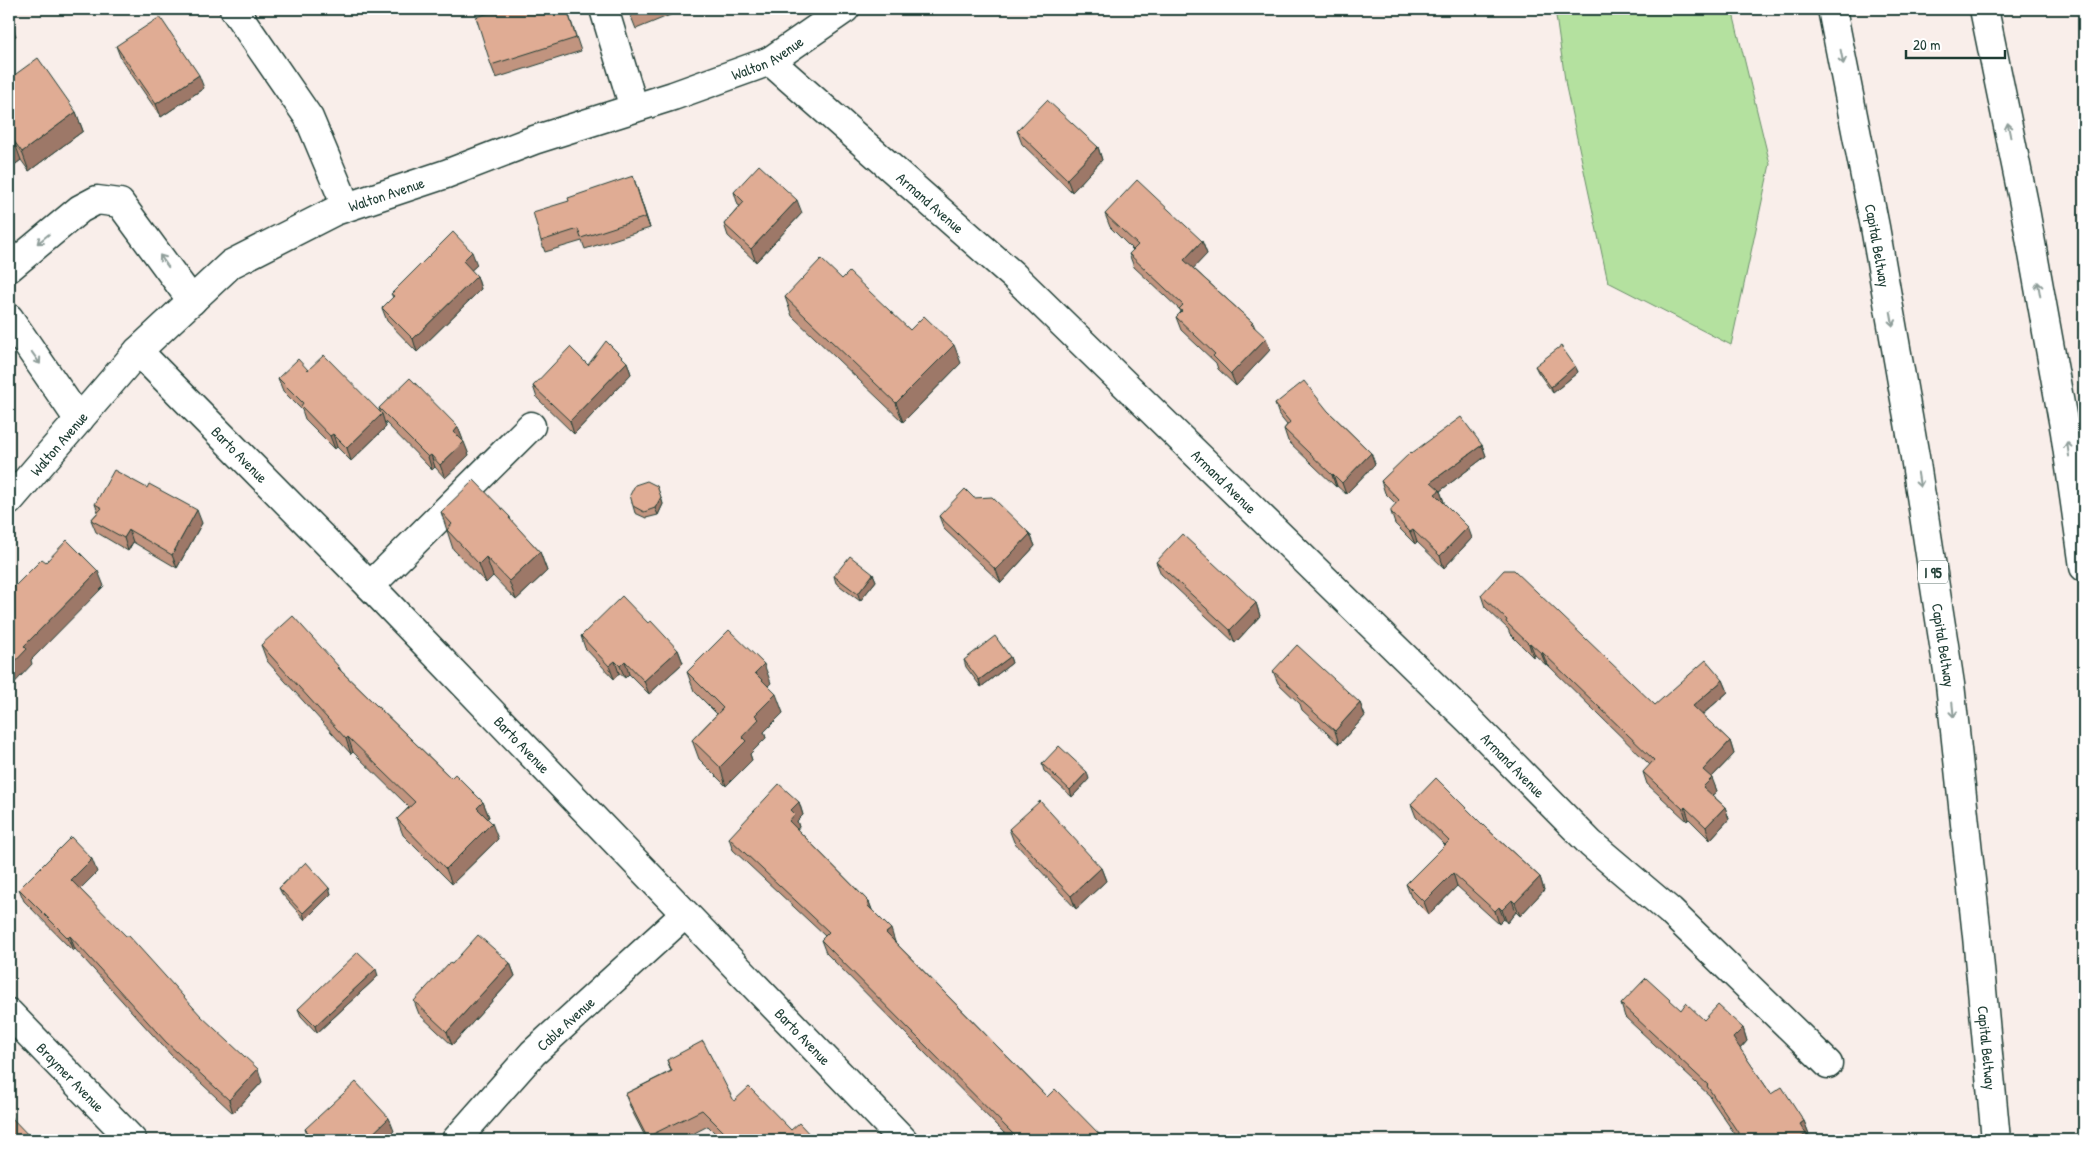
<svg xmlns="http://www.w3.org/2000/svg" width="2093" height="1149" viewBox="0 0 2093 1149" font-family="'Patrick Hand',sans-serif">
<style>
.green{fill:#b4e19f;stroke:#6a8f6a}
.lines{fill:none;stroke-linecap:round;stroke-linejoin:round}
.minor-casing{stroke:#1f3d34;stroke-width:31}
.highway-casing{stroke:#1f3d34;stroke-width:31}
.minor{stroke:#fff;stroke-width:28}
.highway{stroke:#fff;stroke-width:28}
.wall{fill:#c1947f;stroke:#1f3d34}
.shaded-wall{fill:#9d7868;stroke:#1f3d34}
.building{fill:#e0ac94;stroke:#1f3d34}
.oneway{stroke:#8f9e9a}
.labels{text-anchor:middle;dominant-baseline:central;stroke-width:4;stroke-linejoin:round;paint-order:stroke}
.shield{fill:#fff;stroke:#627771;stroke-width:1}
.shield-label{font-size:14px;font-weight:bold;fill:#1f3d34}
.street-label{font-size:15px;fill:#1f3d34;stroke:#fff}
</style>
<rect width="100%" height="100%" fill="#f9eeea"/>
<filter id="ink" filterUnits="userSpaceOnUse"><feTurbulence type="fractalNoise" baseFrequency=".02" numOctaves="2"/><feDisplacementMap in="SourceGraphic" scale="10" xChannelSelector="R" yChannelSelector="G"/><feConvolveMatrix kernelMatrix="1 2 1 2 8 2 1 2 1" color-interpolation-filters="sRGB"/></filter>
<g filter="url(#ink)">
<polygon class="green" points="1555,9 1732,9 1770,164 1731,345 1608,282 1566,87"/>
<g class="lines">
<g class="minor-casing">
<g id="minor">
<polyline points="234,9 309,118 346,206"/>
<polyline points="604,9 634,108"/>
<path id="s1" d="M770,61L1014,276L1469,720L1591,844L1670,911L1828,1064"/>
<polyline points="9,268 80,209 97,200 120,203 192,301"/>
<polyline points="9,318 79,420"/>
<path id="s2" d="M138,351L370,586L903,1140"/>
<path id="s3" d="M9,501L138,351L231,264L335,211L446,174L534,140L673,96L770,61L845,9"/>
<polyline points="370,586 531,426"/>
<path id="s4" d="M9,1013L132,1140"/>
<path id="s5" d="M456,1140L533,1053L684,915"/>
</g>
</g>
<g class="highway-casing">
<g id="highway">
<path id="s6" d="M1832,9L1875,227L1915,457L1950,684L1977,936L1996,1140"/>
<polyline points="1984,9 2024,204 2065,432 2084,567"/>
</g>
</g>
<use href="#minor" class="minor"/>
<use href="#highway" class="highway"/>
</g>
<g class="wall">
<polygon points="502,9 567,9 581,51 496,78 491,65"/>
<polygon points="628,9 685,9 636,29"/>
<polygon points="116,46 204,88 161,117 121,59"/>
<polygon points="9,79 76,112 83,131 29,171 21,160 9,169"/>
<polygon points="1017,131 1098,147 1102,160 1072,192 1022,144"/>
<polygon points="637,188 650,228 585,249 582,241 545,252 541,241"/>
<polygon points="734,192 802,213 756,262 728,236 724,224 740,206 738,205"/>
<polygon points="1105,214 1202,241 1207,254 1193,268 1253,323 1255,328 1270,350 1236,386 1218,369 1216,363 1181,330 1176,317 1181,312 1180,310 1134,267 1129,254 1133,250 1110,227"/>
<polygon points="477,265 471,270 477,276 481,289 417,352 387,321 382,308 393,297 391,294"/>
<polygon points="842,279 910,330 961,363 903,422 792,316 785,297"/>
<polygon points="627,362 631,374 574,434 537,398 533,386 588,365"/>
<polygon points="1535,366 1575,366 1578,372 1553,393 1538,372"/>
<polygon points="308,370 381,414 379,408 458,427 463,441 469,455 445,478 435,467 432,470 384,421 386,427 351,461 337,447 335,449 305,419 302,410 283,391 278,378"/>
<polygon points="1275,404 1328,411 1371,453 1375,464 1346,494 1337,486 1336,487 1288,441 1284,429 1287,425 1279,415"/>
<polygon points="1482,445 1486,456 1440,491 1444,502 1444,503 1472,538 1444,568 1417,542 1415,544 1395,524 1391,512 1396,504 1385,493 1381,481 1412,453"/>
<polygon points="657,486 663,504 658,515 646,518 635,513 633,506"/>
<polygon points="974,498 1030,534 1035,546 1001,583 944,529 939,516"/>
<polygon points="95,504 202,523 177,568 133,542 128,551 96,532 91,520 98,512"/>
<polygon points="441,512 510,517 511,521 540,552 547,571 516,600 493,576 486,583 453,549"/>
<polygon points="1156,562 1256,603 1260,616 1235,643 1161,574"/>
<polygon points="873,574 876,581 860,601 836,583 834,576"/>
<polygon points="1481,595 1655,705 1723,680 1728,692 1702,715 1730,741 1734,754 1711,778 1717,791 1712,795 1725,807 1729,819 1710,840 1689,819 1687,821 1647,784 1643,772 1650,765 1547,664 1546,665 1535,655 1533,657 1510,634 1508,629 1485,607"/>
<polygon points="648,623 678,650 683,663 649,694 629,674 625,678 619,673 614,679 585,648 581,636"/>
<polygon points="261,645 339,667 341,671 451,778 483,802 489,817 487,819 498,839 452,884 403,835 397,819 409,807 353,752 351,754 267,661"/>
<polygon points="1010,657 1012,663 981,687 966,667 964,660"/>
<polygon points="1273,671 1360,703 1365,716 1339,744 1302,710 1300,704 1278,683"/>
<polygon points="687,672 771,683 768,686 783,713 764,732 766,738 750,754 752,760 726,786 699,759 692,740 717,714 694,691"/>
<polygon points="1042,764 1089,779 1072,797 1044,771"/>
<polygon points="799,802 803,815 797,821 799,827 797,829 869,902 872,910 895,942 1047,1097 1105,1140 1011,1140 826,953 821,940 825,936 733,850 729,838"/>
<polygon points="1411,804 1486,828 1540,877 1544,890 1520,916 1516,912 1507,923 1504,919 1499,924 1457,886 1429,915 1411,897 1406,884 1445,845 1416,817"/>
<polygon points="1009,829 1101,868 1106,881 1076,909 1014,842"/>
<polygon points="97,872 80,889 262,1082 233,1113 171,1055 75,949 73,951 24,901 19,889"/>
<polygon points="279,888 329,888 331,894 305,920 282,894"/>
<polygon points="510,963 515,976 452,1045 419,1014 414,1001"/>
<polygon points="378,976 317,1033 301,1016 298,1009"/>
<polygon points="1621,1004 1681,1010 1704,1020 1743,1028 1747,1041 1740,1049 1771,1094 1804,1121 1809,1134 1807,1135 1808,1140 1739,1140 1711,1099 1710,1096 1625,1017"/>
<polygon points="667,1060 734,1101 791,1130 815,1140 722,1140 708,1126 681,1140 647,1140 632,1111 625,1094 671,1071"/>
<polygon points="305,1129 394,1131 384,1140 309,1140"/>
</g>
<g class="shaded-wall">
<polygon points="11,23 16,36 9,40 9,24"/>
<polygon points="199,75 204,88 161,117 156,104"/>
<polygon points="76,112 83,131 29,171 22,152"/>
<polygon points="14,141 21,160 9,169 9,145"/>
<polygon points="1098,147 1102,160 1072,192 1067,179"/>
<polygon points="633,176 637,188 650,228 646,217"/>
<polygon points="797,200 802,213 756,262 751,249"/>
<polygon points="1202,241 1207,254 1189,273 1184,260"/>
<polygon points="472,252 477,265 467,274 463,261"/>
<polygon points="477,276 481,289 417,352 413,339"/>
<polygon points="1266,338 1270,350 1236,386 1231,374"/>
<polygon points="954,345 961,363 903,422 896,403"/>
<polygon points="627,362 631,374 574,434 570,421"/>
<polygon points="1575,366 1578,372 1553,393 1551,387"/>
<polygon points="382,414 386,427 351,461 347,448"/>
<polygon points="458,427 463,440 458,445 454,432"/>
<polygon points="333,434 337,447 335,449 330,436"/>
<polygon points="464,442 469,455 445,478 440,465"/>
<polygon points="1482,445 1486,456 1440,491 1444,502 1440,506 1431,482"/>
<polygon points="1371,453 1375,464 1346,494 1342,483"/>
<polygon points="431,455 435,467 432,470 428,457"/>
<polygon points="1333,474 1337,486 1336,487 1332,475"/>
<polygon points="661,497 663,504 658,515 655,508"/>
<polygon points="197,510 202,523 177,568 172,555"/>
<polygon points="1468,527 1472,538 1444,568 1440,556"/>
<polygon points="129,530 133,542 128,551 124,538"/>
<polygon points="1413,530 1417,542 1415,544 1410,532"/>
<polygon points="1030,534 1035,546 1001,583 996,570"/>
<polygon points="540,552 547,571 516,600 509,581"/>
<polygon points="486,557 493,576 486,583 479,564"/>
<polygon points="98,571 104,586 31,660 32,664 9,689 9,668 24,646"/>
<polygon points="873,574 876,581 860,601 858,594"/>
<polygon points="1256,603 1260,616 1235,643 1230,630"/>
<polygon points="1530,643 1535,655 1533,657 1529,644"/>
<polygon points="678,650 683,663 649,694 644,681"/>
<polygon points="1542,652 1547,664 1546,665 1541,653"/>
<polygon points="1010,657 1012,663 981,687 979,680"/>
<polygon points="615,661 619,673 614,679 609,666"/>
<polygon points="625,661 629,674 625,678 620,666"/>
<polygon points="764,664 771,683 762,692 755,673"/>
<polygon points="1723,680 1728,692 1697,719 1693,706"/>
<polygon points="776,694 783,713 764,732 766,738 750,754 752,760 726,786 720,767 742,737 755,715"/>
<polygon points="1360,703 1365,716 1339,744 1335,731"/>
<polygon points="9,730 11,736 9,738"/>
<polygon points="348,737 353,752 351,754 346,739"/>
<polygon points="1730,741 1734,754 1707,782 1703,770"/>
<polygon points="1087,772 1089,779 1072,797 1070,790"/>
<polygon points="1712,778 1717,791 1708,799 1703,787"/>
<polygon points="483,802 489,817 482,823 477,808"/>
<polygon points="799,802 803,815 797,821 799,827 794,834 789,821 791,810"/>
<polygon points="1685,807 1689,819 1687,821 1683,809"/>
<polygon points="1725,807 1729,819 1710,840 1706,827"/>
<polygon points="492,823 498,839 452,884 446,869"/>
<polygon points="92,859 97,872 76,893 71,880"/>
<polygon points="1101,868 1106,881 1076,909 1071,896"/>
<polygon points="1453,873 1457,886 1429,915 1424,902"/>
<polygon points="1540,877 1544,890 1520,916 1515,903"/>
<polygon points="329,888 331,894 305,920 303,913"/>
<polygon points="1512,900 1516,912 1507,923 1502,910"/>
<polygon points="869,902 874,915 867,905"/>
<polygon points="1499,907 1504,919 1499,924 1495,911"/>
<polygon points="891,929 895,942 886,933"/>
<polygon points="70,936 75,949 73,951 68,938"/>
<polygon points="510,963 515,976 452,1045 447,1032"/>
<polygon points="376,969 378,976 317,1033 315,1026"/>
<polygon points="1743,1028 1747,1041 1738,1051 1733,1038"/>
<polygon points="258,1069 262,1082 233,1113 229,1100"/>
<polygon points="389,1118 394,1131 384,1140 366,1140"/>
<polygon points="1804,1121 1809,1134 1807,1135 1808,1140 1797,1140 1800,1124"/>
</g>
<g class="building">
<polygon points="502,9 567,9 576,38 491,65 476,17"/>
<polygon points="629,9 640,9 630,13"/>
<polygon points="160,17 199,75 156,104 116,46"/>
<polygon points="38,58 76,112 22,152 14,141 9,145 9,79"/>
<polygon points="1047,100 1098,147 1067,179 1017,131"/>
<polygon points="759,165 797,200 751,249 724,224 744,202 734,192"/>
<polygon points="633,176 646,217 581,238 578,229 541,241 533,212 569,201 568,198"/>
<polygon points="1137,180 1202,241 1184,260 1253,323 1251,324 1266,338 1231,374 1213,356 1215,354 1176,317 1182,311 1179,309 1183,305 1129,254 1138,245 1105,214"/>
<polygon points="453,232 472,252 463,261 477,276 413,339 382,308 394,296 391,294"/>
<polygon points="821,259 842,279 849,272 910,330 924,316 954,345 896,403 785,297"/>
<polygon points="606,341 627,362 570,421 533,386 570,347 588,365"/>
<polygon points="1561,346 1575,366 1551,387 1535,366"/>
<polygon points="324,355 382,414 347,448 333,434 330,436 301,406 303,403 278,378 298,359 308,370"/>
<polygon points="410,378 458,427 454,432 464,442 440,465 431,455 428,457 379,408"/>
<polygon points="1304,381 1328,411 1371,453 1342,483 1333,474 1332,475 1284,429 1290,422 1275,404"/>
<polygon points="1461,417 1482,445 1431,482 1440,490 1435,494 1468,527 1440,556 1413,530 1410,532 1391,512 1391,509 1399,500 1381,481 1411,452 1412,453"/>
<polygon points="114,470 147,488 149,484 197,510 172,555 129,530 124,538 91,520 102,508 95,504"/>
<polygon points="474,480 510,517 509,518 540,552 509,581 486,557 479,564 447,530 452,524 441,512"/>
<polygon points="647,481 657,486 661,497 655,508 644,512 633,506 630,495 635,485"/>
<polygon points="965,489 974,498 992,497 1030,534 996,570 939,516"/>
<polygon points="1182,534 1256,603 1230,630 1156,562"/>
<polygon points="67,540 98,571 24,646 27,649 9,668 9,592 42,559 46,562"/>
<polygon points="850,556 873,574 858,594 834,576"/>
<polygon points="1504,570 1514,570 1655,705 1706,660 1723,680 1693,706 1730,741 1703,770 1712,778 1703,787 1725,807 1706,827 1685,807 1683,809 1643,772 1654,760 1542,652 1541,653 1530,643 1529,644 1506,622 1507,620 1481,595"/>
<polygon points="622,596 648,623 651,621 678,650 644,681 625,661 620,666 615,661 609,666 581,636"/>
<polygon points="293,616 339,667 338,668 451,778 455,774 483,802 477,808 492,823 446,869 397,819 415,802 348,737 346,739 261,645"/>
<polygon points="729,630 764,664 755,673 776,694 755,715 759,719 742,737 746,741 720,767 692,740 723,708 687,672"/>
<polygon points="995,636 1010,657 979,680 964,660"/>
<polygon points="1297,645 1360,703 1335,731 1297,697 1299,695 1273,671"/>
<polygon points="1059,746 1087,772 1070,790 1042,764"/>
<polygon points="1436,778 1486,828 1540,877 1515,903 1512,900 1502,910 1499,907 1495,911 1453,873 1424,902 1406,884 1449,841 1411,804"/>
<polygon points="779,784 799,802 791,810 795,814 789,821 869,902 867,905 891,929 886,933 1047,1097 1055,1089 1105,1140 1019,1140 821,940 829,932 729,838"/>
<polygon points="1040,801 1101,868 1071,896 1009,829"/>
<polygon points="71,837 92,859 71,880 126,936 129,936 201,1016 258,1069 229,1100 166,1042 70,936 68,938 19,889"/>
<polygon points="306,862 329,888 303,913 279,888"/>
<polygon points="478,935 510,963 447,1032 414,1001 449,963 452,964"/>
<polygon points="358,952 376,969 315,1026 298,1009"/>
<polygon points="1646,978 1681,1010 1686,1003 1704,1020 1718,1005 1743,1028 1733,1038 1771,1094 1782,1087 1804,1121 1800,1124 1806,1134 1797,1140 1743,1140 1707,1086 1708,1085 1621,1004"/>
<polygon points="703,1041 734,1101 749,1087 791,1130 799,1123 815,1140 732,1140 702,1110 647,1137 625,1094 672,1071 667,1060"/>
<polygon points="356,1082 389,1118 366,1140 358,1140 357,1139 355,1140 315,1140 305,1129"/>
<polygon points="9,1115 33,1140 9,1140"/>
</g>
<defs><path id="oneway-shaft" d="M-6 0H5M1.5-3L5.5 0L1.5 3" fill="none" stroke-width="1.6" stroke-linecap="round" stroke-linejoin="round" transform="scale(1.25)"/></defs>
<g class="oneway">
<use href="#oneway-shaft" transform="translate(1842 57) rotate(79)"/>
<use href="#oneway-shaft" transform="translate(2009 130) rotate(-101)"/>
<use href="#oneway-shaft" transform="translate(43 239) rotate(141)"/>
<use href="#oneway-shaft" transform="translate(164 261) rotate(-125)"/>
<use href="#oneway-shaft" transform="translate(2039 289) rotate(-100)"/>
<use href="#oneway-shaft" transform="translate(1892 319) rotate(80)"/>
<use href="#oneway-shaft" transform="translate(36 358) rotate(55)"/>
<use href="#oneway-shaft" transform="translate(2068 449) rotate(-98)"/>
<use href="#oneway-shaft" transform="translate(1919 480) rotate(81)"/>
<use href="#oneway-shaft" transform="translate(1953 710) rotate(84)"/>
</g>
</g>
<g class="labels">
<rect class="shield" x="1918" y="560.5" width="30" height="23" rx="4"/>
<g class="shield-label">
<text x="1933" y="572">I 95</text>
</g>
<g class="street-label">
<text stroke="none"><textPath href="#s3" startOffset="901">Walton Avenue</textPath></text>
<text stroke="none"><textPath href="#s3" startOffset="496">Walton Avenue</textPath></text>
<text stroke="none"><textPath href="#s1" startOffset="214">Armand Avenue</textPath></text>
<text stroke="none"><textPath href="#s6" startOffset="241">Capital Beltway</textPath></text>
<text stroke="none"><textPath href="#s3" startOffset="76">Walton Avenue</textPath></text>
<text stroke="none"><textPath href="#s2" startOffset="145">Barto Avenue</textPath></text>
<text stroke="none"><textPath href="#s1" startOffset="619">Armand Avenue</textPath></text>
<text stroke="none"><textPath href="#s6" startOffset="646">Capital Beltway</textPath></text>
<text stroke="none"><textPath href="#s2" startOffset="550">Barto Avenue</textPath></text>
<text stroke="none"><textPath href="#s1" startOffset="1024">Armand Avenue</textPath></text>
<text stroke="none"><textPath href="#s5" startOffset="160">Cable Avenue</textPath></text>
<text stroke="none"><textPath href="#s2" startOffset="955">Barto Avenue</textPath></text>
<text stroke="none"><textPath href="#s6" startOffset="1051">Capital Beltway</textPath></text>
<text stroke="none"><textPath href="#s4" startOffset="89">Braymer Avenue</textPath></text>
</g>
</g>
<rect width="2093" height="1149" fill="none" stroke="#fff" stroke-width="30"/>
<rect x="15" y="15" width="2063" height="1119" fill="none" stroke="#1f3d34" stroke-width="2" filter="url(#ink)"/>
<path d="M1906 50v8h99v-8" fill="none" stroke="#1f3d34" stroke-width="2.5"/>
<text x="1913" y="50" font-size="15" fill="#1f3d34" stroke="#ffffff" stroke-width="4" paint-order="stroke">20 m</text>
</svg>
